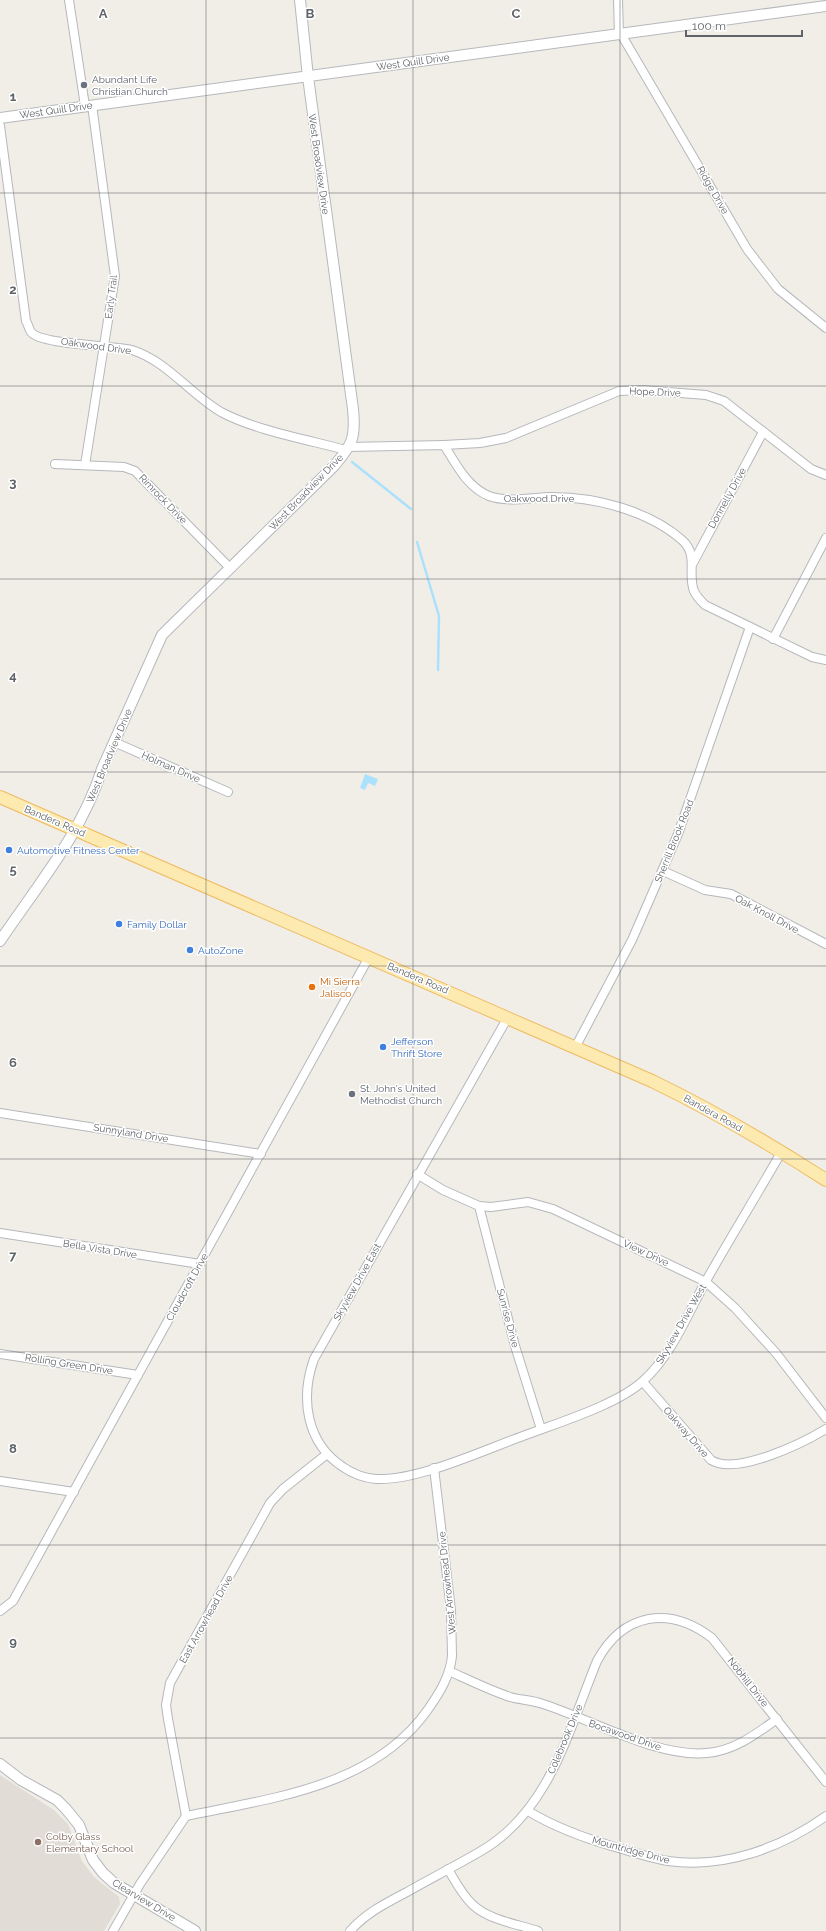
<svg xmlns="http://www.w3.org/2000/svg" width="826" height="1931" viewBox="0 0 826 1931" font-family="Raleway,sans-serif">
<style>
.education{fill:#e1ddd6}
.water{fill:url(#water-ripples)}
.lines{fill:none;stroke-linecap:round;stroke-linejoin:round}
.stream{stroke:#abe1fd;stroke-width:2.5}
.minor-casing{stroke:#b5b8bc;stroke-width:10}
.tertiary-casing{stroke:#b5b8bc;stroke-width:12}
.primary-casing{stroke:#efbb62;stroke-width:14}
.minor{stroke:#fff;stroke-width:8}
.tertiary{stroke:#fff;stroke-width:10}
.primary{stroke:#fdeab0;stroke-width:12}
.grid{fill:none;stroke:#5f6468;stroke-width:1;stroke-opacity:0.55}
.worship-dot{fill:#6b7280;stroke:#fff;stroke-width:1.5}
.shop-dot{fill:#3f7fe0;stroke:#fff;stroke-width:1.5}
.food-dot{fill:#e8710a;stroke:#fff;stroke-width:1.5}
.education-dot{fill:#8d6e63;stroke:#fff;stroke-width:1.5}
.labels{text-anchor:middle;dominant-baseline:central;stroke-width:3;stroke-linejoin:round;paint-order:stroke}
.street-label{font-size:10px;fill:#5f6468;stroke:#fff}
.worship-label{font-size:10px;fill:#5b616d;stroke:#fff;text-anchor:start}
.shop-label{font-size:10px;fill:#366cbe;stroke:#fff;text-anchor:start}
.food-label{font-size:10px;fill:#c56008;stroke:#fff;text-anchor:start}
.education-label{font-size:10px;fill:#785e54;stroke:#fff;text-anchor:start}
.grid-label{font-size:13px;text-anchor:middle;font-weight:bold;fill:#5f6468;stroke:#fff;stroke-width:3;stroke-linejoin:round;paint-order:stroke}
</style>
<defs>
<pattern id="water-ripples" width="26" height="14" patternUnits="userSpaceOnUse"><rect width="26" height="14" fill="#abe1fd"/><path d="M2 4q2-2 4 0t4 0M15 11q2-2 4 0t4 0" fill="none" stroke="#8ebad1"/></pattern>
</defs>
<rect width="100%" height="100%" fill="#f1eee8"/>
<polygon class="education" points="0,1775 54,1810 68,1824 82,1861 94,1877 119,1897 120,1904 104,1931 0,1931"/>
<polygon class="water" points="365,774 378,779 375,786 368,783 365,790 360,788"/>
<g class="lines">
<g class="stream">
<polyline points="352,462 411,509"/>
<polyline points="417,542 439,616 438,670"/>
</g>
<g class="minor-casing">
<g id="minor">
<polyline points="69,0 85,106"/>
<polyline points="618,0 619,35"/>
<polyline points="621,34 747,249 778,289 826,328"/>
<path d="M0,126L26,321C28,324 29,329 31,332C41,345 113,345 132,350C167,361 190,394 221,412C254,430 309,440 346,450"/>
<polyline points="444,445 480,443 506,438 619,391 643,390 706,395 724,401 811,469 826,475"/>
<path d="M348,447L444,445C456,464 467,487 489,496C509,503 532,497 552,497C596,497 649,511 682,540C699,555 687,573 694,591C696,596 701,601 705,605L812,657L826,660"/>
<polyline points="55,464 124,467 135,471 230,568"/>
<polyline points="85,465 115,276 92,105"/>
<polyline points="693,563 763,432"/>
<polyline points="773,639 826,538"/>
<polyline points="114,742 228,792"/>
<polyline points="663,871 705,890 731,894 826,944"/>
<path d="M508,1017L314,1359C300,1398 306,1443 343,1467C353,1474 364,1478 376,1479C418,1481 484,1450 523,1436C557,1423 617,1405 643,1381C672,1355 687,1315 706,1281C730,1238 757,1195 782,1151"/>
<polyline points="576,1046 632,940 678,834 750,627"/>
<polyline points="0,1113 261,1154"/>
<polyline points="417,1174 443,1190 479,1206 491,1207 528,1202 553,1209 706,1282 735,1308 776,1353 826,1418"/>
<polyline points="479,1206 515,1346 541,1429"/>
<polyline points="0,1233 200,1264"/>
<polyline points="0,1354 138,1375"/>
<path d="M643,1382L711,1460C736,1476 803,1443 826,1429"/>
<polyline points="0,1481 74,1492"/>
<polyline points="0,1611 13,1601 369,957"/>
<path d="M449,1671C469,1680 489,1690 510,1697C521,1700 532,1700 543,1704C590,1719 658,1758 707,1753C734,1751 756,1734 777,1719"/>
<path d="M528,1811C556,1828 584,1838 615,1847C633,1852 650,1858 668,1861C724,1869 781,1848 826,1816"/>
<path d="M186,1816C272,1798 375,1787 429,1708C440,1692 450,1676 452,1656L451,1610L434,1468"/>
<polyline points="186,1816 168,1719 166,1705 170,1683 270,1503 283,1489 327,1454"/>
<path d="M448,1869C455,1881 462,1895 473,1905C489,1920 517,1924 538,1931"/>
<polyline points="113,1931 140,1884 186,1816"/>
<path d="M350,1931C366,1913 386,1903 407,1892C432,1878 457,1865 481,1851C550,1811 569,1729 597,1661C623,1613 669,1605 712,1638L826,1782"/>
</g>
</g>
<g class="tertiary-casing">
<g id="tertiary">
<polyline points="0,118 826,6"/>
<path d="M0,941C37,886 82,833 102,769L162,635L333,467C352,445 356,439 353,409L308,77L300,0"/>
<polyline points="0,1764 21,1780 57,1800 66,1809 79,1825 93,1860 103,1873 114,1883 195,1931"/>
</g>
</g>
<g class="primary-casing">
<path id="primary" d="M0,797L652,1081C712,1110 770,1144 826,1180"/>
</g>
<use href="#minor" class="minor"/>
<use href="#tertiary" class="tertiary"/>
<use href="#primary" class="primary"/>
</g>
<path class="grid" d="M206,0V1931M413,0V1931M620,0V1931M0,193H826M0,386H826M0,579H826M0,772H826M0,966H826M0,1159H826M0,1352H826M0,1545H826M0,1738H826"/>
<g class="worship-dot">
<circle cx="84" cy="85" r="4"/>
<circle cx="352" cy="1094" r="4"/>
</g>
<g class="shop-dot">
<circle cx="9" cy="850" r="4"/>
<circle cx="119" cy="924" r="4"/>
<circle cx="190" cy="950" r="4"/>
<circle cx="383" cy="1047" r="4"/>
</g>
<circle class="food-dot" cx="312" cy="987" r="4"/>
<circle class="education-dot" cx="38" cy="1842" r="4"/>
<g class="labels">
<g class="street-label">
<text transform="translate(413 62) rotate(-8)">West Quill Drive</text>
<text transform="translate(56 110) rotate(-8)">West Quill Drive</text>
<text transform="translate(319 164) rotate(82)">West Broadview Drive</text>
<text transform="translate(713 190) rotate(60)">Ridge Drive</text>
<text transform="translate(111 297) rotate(-83)">Early Trail</text>
<text transform="translate(96 346) rotate(8)">Oakwood Drive</text>
<text transform="translate(655 392) rotate(2)">Hope Drive</text>
<text transform="translate(306 492) rotate(-46)">West Broadview Drive</text>
<text x="539" y="498">Oakwood Drive</text>
<text transform="translate(727 498) rotate(-61)">Donnelly Drive</text>
<text transform="translate(163 499) rotate(46)">Rimrock Drive</text>
<text transform="translate(109 756) rotate(-67)">West Broadview Drive</text>
<text transform="translate(171 767) rotate(24)">Holman Drive</text>
<text transform="translate(55 821) rotate(23)">Bandera Road</text>
<text transform="translate(674 841) rotate(-68)">Sherrill Brook Road</text>
<text transform="translate(767 914) rotate(28)">Oak Knoll Drive</text>
<text transform="translate(418 978) rotate(23)">Bandera Road</text>
<text transform="translate(713 1113) rotate(29)">Bandera Road</text>
<text transform="translate(131 1133) rotate(9)">Sunnyland Drive</text>
<text transform="translate(100 1249) rotate(9)">Bella Vista Drive</text>
<text transform="translate(646 1253) rotate(25)">View Drive</text>
<text transform="translate(357 1282) rotate(-61)">Skyview Drive East</text>
<text transform="translate(187 1287) rotate(-61)">Cloudcroft Drive</text>
<text transform="translate(508 1318) rotate(75)">Sunrise Drive</text>
<text transform="translate(681 1324) rotate(-60)">Skyview Drive West</text>
<text transform="translate(69 1364) rotate(9)">Rolling Green Drive</text>
<text transform="translate(686 1432) rotate(49)">Oakway Drive</text>
<text transform="translate(447 1583) rotate(-96)">West Arrowhead Drive</text>
<text transform="translate(206 1619) rotate(-61)">East Arrowhead Drive</text>
<text transform="translate(748 1682) rotate(52)">Nobhill Drive</text>
<text transform="translate(625 1735) rotate(19)">Bocawood Drive</text>
<text transform="translate(565 1739) rotate(-67)">Colebrook Drive</text>
<text transform="translate(631 1850) rotate(15)">Mountridge Drive</text>
<text transform="translate(144 1900) rotate(31)">Clearview Drive</text>
</g>
<g class="worship-label">
<text x="92" y="79">Abundant Life<tspan x="92" dy="12">Christian Church</tspan></text>
<text x="360" y="1088">St. John's United<tspan x="360" dy="12">Methodist Church</tspan></text>
</g>
<g class="shop-label">
<text x="17" y="850">Automotive Fitness Center</text>
<text x="127" y="924">Family Dollar</text>
<text x="198" y="950">AutoZone</text>
<text x="391" y="1041">Jefferson<tspan x="391" dy="12">Thrift Store</tspan></text>
</g>
<g class="food-label">
<text x="320" y="981">Mi Sierra<tspan x="320" dy="12">Jalisco</tspan></text>
</g>
<g class="education-label">
<text x="46" y="1836">Colby Glass<tspan x="46" dy="12">Elementary School</tspan></text>
</g>
</g>
<g class="grid-label">
<text x="103" y="18">A</text>
<text x="310" y="18">B</text>
<text x="516" y="18">C</text>
<text x="13" y="101">1</text>
<text x="13" y="294">2</text>
<text x="13" y="487">3</text>
<text x="13" y="680">4</text>
<text x="13" y="874">5</text>
<text x="13" y="1067">6</text>
<text x="13" y="1260">7</text>
<text x="13" y="1453">8</text>
<text x="13" y="1646">9</text>
</g>
<path d="M686 30v6h116v-6" fill="none" stroke="#5f6468" stroke-width="2"/>
<text x="692" y="30" font-size="12" fill="#5f6468" stroke="#ffffff" stroke-width="3" paint-order="stroke">100 m</text>
</svg>
